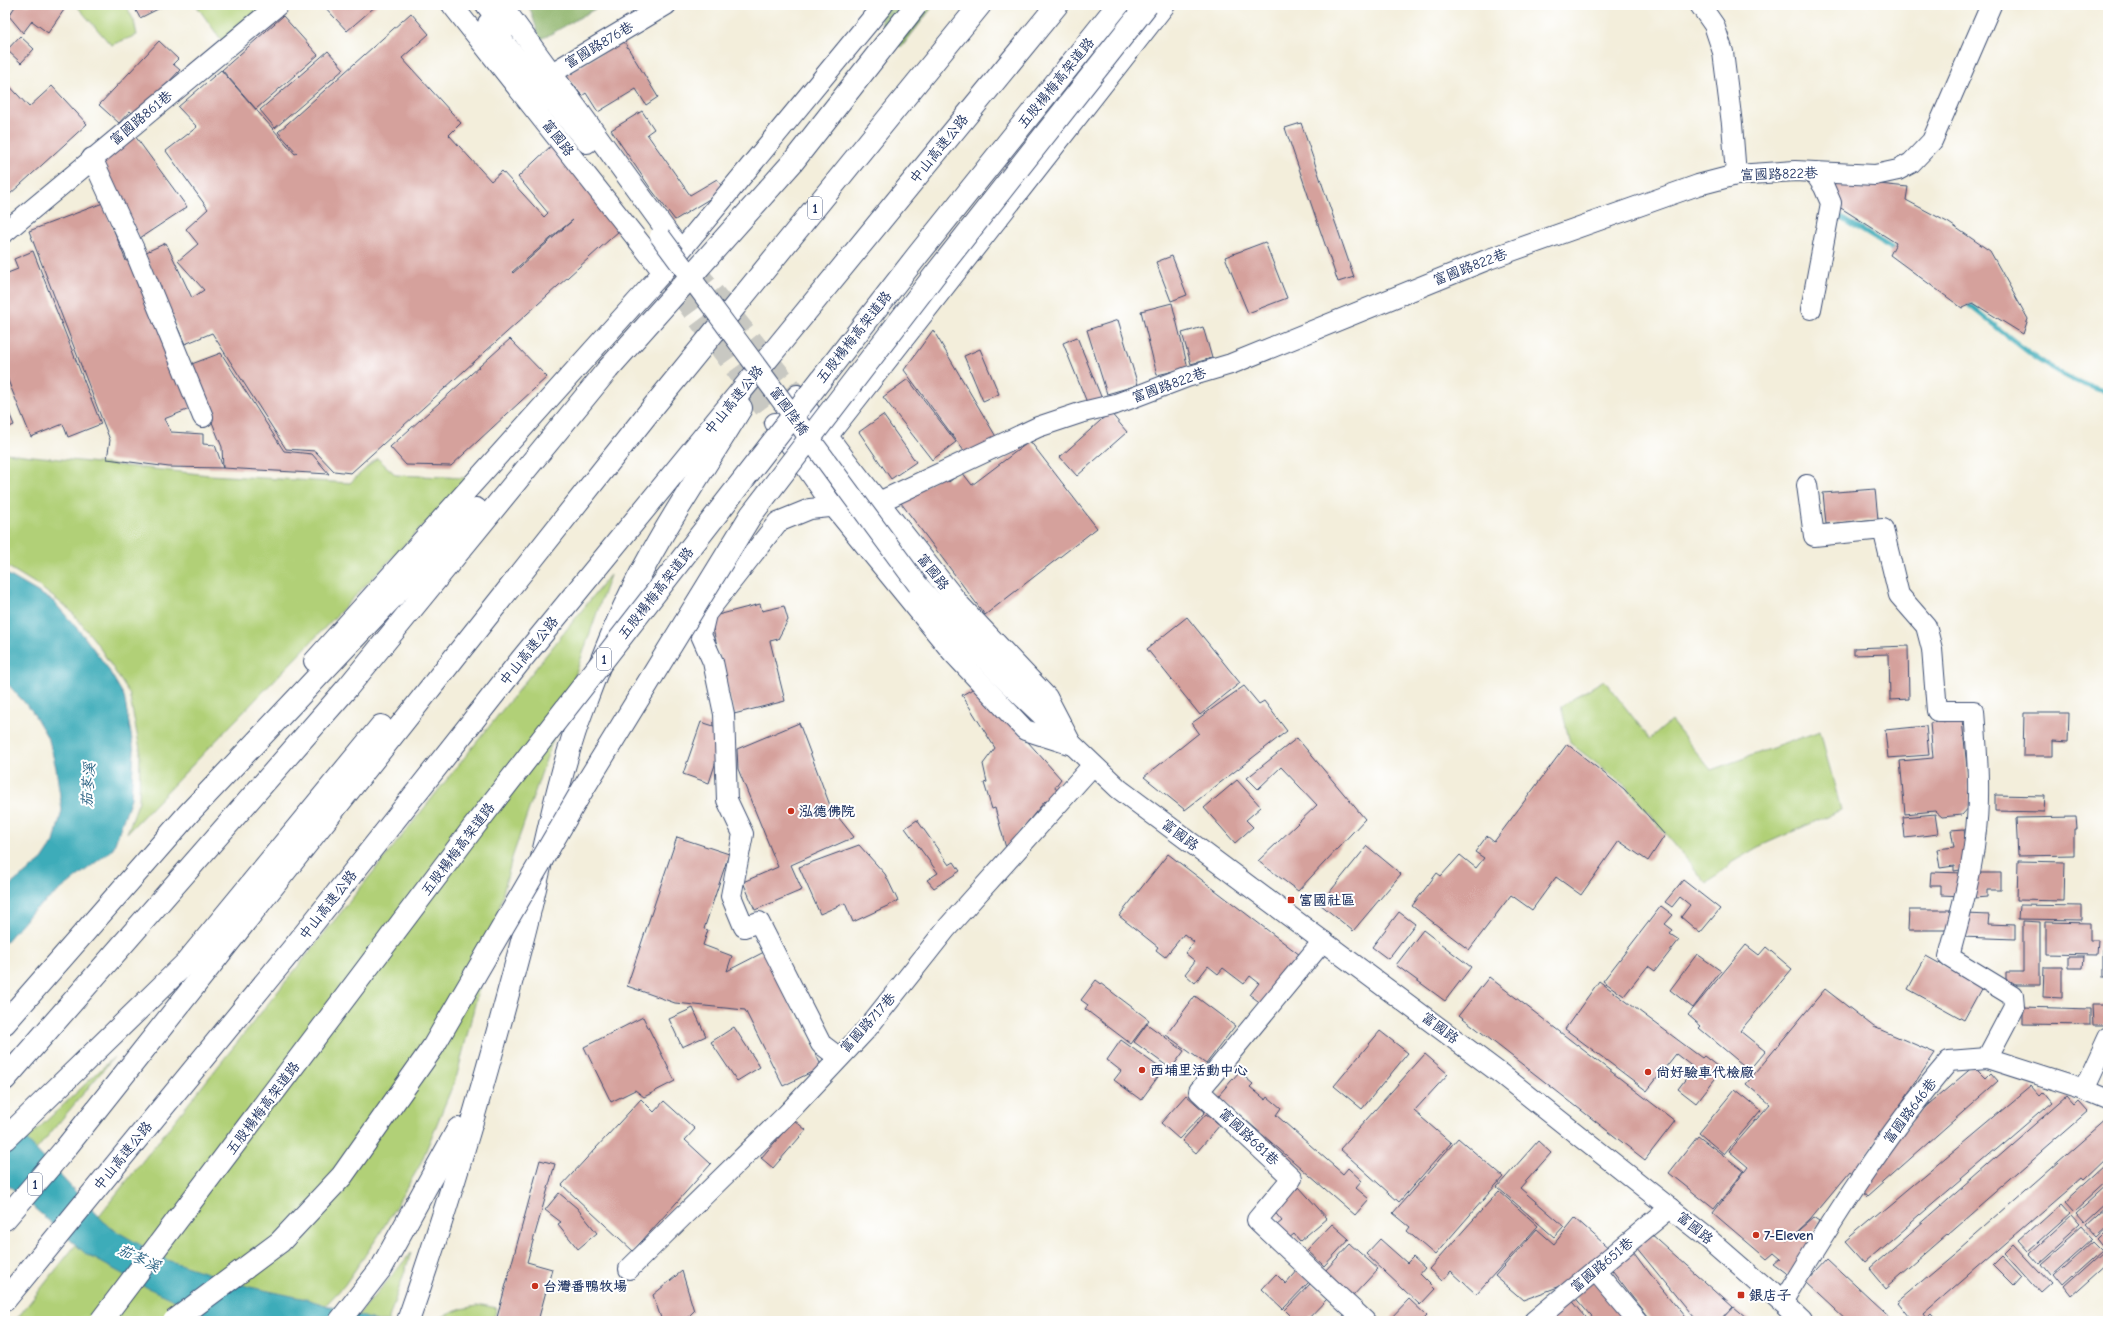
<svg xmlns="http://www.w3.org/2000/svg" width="2113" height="1326" viewBox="0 0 2113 1326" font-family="'Comic Neue','LXGW WenKai TC',sans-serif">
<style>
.green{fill:#b1d077;stroke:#66806a}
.forest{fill:#8cb268;stroke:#547063}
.water{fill:#3cacb9;stroke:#2c6e8c}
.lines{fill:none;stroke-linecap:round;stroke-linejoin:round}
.stream{stroke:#3cacb9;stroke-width:5}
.building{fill:#d5a19c;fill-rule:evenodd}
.minor-tunnel{stroke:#c8c8c2;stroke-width:20;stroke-dasharray:20 10;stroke-linecap:butt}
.minor-casing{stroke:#3b4c71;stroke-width:22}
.highway-casing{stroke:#3b4c71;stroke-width:24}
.minor{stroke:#fff;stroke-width:20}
.highway{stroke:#fff;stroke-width:22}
.minor-bridge-casing{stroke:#3b4c71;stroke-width:22;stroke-linecap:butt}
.highway-bridge-casing{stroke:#3b4c71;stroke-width:24;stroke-linecap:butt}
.minor-bridge{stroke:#fff;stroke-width:20}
.highway-bridge{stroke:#fff;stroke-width:22}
.poi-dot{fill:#c8321e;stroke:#fff;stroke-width:1.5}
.labels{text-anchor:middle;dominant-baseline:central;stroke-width:4;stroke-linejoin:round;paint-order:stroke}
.shield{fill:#fff;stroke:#5f6d8e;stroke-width:1}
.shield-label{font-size:13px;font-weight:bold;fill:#1b2f5e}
.street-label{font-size:14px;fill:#1b2f5e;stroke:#fff}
.poi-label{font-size:14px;font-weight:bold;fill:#1b2f5e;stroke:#fff;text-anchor:start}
.water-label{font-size:15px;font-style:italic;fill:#286182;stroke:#fff}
</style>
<rect width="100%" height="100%" fill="#fff"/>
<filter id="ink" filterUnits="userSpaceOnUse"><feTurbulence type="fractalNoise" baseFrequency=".025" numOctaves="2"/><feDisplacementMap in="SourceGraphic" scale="8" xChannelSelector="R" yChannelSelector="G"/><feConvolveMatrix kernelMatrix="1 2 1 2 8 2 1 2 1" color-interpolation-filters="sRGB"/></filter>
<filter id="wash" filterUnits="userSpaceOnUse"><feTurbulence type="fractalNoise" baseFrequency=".012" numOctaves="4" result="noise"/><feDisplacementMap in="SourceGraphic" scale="16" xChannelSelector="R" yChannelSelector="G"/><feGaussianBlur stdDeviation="0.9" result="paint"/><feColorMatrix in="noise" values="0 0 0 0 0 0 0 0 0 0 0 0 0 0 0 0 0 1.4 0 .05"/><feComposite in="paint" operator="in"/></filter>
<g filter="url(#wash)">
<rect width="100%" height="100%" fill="#f3eedb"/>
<g class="green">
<polygon points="76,5 126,5 134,21 137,35 111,45"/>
<polygon points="196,5 270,5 224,44"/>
<polygon points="5,453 209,475 350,483 377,458 396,475 469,478 127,833 139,801 140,749 129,693 96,642 70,610 36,584 5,565"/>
<polygon points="610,575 512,858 457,1075 420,1165 379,1235 344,1286 310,1321 15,1321"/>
<polygon points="1604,680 1650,739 1671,721 1711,770 1820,731 1841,810 1758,847 1731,863 1707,884 1627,787 1570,743 1561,706"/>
<polygon points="114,1057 5,1187 5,1160"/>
<polygon points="411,1253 388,1321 353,1321"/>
<polygon points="482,1305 497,1308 493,1321 432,1321 461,1309"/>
</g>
<g class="forest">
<polygon points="526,5 602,5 540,40 531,11"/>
<polygon points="875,5 934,5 901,48 885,31"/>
</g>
<g class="water">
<polygon points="5,573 53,601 83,635 107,667 124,696 134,751 131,798 113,849 32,912 5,943 5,889 42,860 54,842 62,810 56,768 49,740 32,711 5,681"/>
<polygon points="5,1117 109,1227 167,1260 250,1287 306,1299 377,1321 225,1321 210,1317 148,1288 86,1254 5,1182"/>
</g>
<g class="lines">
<g class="stream">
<polyline points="1835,214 1898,252"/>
<path d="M1964,301C2007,334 2053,380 2108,392"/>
</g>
</g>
<g id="blocks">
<g class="building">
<polygon points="16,5 64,5 66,7 48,33 32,21 23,33 9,16"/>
<polygon points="133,5 166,5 140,18"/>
<polygon points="323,5 377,5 347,31"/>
<path d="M411,13L429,34L402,58L461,123L449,135L491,181L502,171L544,217L548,213L518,177L552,145L620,230L351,473L334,471L315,451L286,449L212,333L185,344L144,253L166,243L192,298L204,290L178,261L198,244L186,229L208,209L166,151L197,127L178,107L221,70L295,154L297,153L278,132ZM573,220L513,273L512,272L558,232Z"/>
<polygon points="283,16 318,55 256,109 222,70"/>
<polygon points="20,36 34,49 21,63 7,50"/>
<polygon points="623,40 658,97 646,105 636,89 598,112 586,93 582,96 566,75"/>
<polygon points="159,41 178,59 173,64 180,70 136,117 130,111 119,123 99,105"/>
<polygon points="328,51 344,69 275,128 260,110"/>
<polygon points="5,81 29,107 52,86 87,124 9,195 5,190 5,152 9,149 5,145"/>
<polygon points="642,111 654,129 647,134 690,195 717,179 724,190 675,220 651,189 611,130"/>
<polygon points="1301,123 1354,277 1338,282 1285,128"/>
<polygon points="135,136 187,207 140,238 102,162"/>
<polygon points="1829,179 1908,187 1906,200 1949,223 1990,251 2028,319 2023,334 1973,303 1962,308 1890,255 1896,243 1822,196"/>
<polygon points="103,203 126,261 133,258 192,408 164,419 171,432 203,434 203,444 215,445 223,468 222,447 189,365 221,353 284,451 312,454 329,474 223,468 169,467 107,459 110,440 29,231"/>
<polygon points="1265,242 1287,298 1248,313 1225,257"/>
<polygon points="33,251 101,424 68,437 63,424 31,437 5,373 5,274 18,269 14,259"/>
<polygon points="1172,256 1187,295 1171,301 1156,262"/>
<polygon points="1172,303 1188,368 1157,375 1141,311"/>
<polygon points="1118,320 1138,385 1107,394 1087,330"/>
<polygon points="1203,327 1212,358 1191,364 1182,333"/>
<polygon points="933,330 998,440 967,455 904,370"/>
<polygon points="1077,337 1102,399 1088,405 1063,343"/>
<polygon points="510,339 547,377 451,466 406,465 390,447"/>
<polygon points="980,349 999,394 983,401 964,356"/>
<polygon points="908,379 956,442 932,460 883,397"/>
<polygon points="5,403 14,425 5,429"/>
<polygon points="1110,412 1127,432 1077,476 1060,457"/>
<polygon points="883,415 916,462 891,479 859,432"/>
<polygon points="1030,441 1097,528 985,615 901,503 943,474 949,482 962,472 972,485"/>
<polygon points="1875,489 1878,519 1826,524 1823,493"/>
<polygon points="760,604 762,611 784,606 788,620 778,639 770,641 785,701 734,714 710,617"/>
<polygon points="1187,617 1240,683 1200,715 1147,649"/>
<polygon points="1908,646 1909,699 1890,700 1889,654 1854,655 1854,648"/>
<polygon points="978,686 1061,779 1055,787 1057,791 1048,804 1045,801 1006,848 995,808 992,809 984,783 987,782 983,764 995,748 962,695"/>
<polygon points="1244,686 1259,704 1264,701 1287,731 1185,810 1144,777 1199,733 1192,723"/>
<polygon points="2024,713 2069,713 2068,742 2053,741 2053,756 2023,756"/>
<polygon points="1962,720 1971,805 1962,815 1942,817 1935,811 1905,814 1900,761 1933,758 1930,723"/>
<polygon points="701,722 720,728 721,746 709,783 683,774"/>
<polygon points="799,723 831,808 854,837 791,865 802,890 755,910 743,882 778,867 738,769 737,749"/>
<polygon points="1926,726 1929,755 1888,758 1885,730"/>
<polygon points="1297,738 1365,819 1298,891 1258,861 1317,805 1281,767 1258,789 1247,778"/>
<polygon points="1567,744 1624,789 1665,835 1648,861 1619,841 1581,895 1556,877 1532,910 1511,895 1469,950 1412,906 1437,873 1441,876 1460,855 1476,868 1484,858 1475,852 1487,836 1494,842"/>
<polygon points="1237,780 1261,807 1246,820 1253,827 1235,843 1204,808"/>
<polygon points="1995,795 2045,796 2044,812 1995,811"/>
<polygon points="1935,814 1938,834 1905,838 1903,817"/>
<polygon points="2076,817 2077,829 2074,829 2074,855 2018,856 2016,818"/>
<polygon points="917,820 949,865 954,862 960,871 934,888 927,880 938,873 905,828"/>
<polygon points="1964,829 1968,862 1966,869 1954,871 1954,866 1940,868 1937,849 1954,847 1951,830"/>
<polygon points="677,837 729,854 704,929 708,930 703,945 732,956 727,971 764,952 822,1067 783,1086 745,1010 675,1003 627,986"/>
<polygon points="859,845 885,874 898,901 853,922 845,903 820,914 799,867"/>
<polygon points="1367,846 1401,874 1353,931 1320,904"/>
<polygon points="1168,854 1300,955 1262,1004 1250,995 1259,983 1250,976 1244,984 1223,968 1218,974 1208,966 1195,983 1185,974 1195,961 1185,953 1194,942 1184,934 1165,957 1156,950 1158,947 1119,916"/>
<polygon points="2018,861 2065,862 2064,901 2017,900"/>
<polygon points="1931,872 1964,873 1963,896 1941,895 1941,886 1930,886"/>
<polygon points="1974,873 2001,873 2001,890 1987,890 1987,897 1975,898"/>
<polygon points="1683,880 1720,909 1700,933 1681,917 1690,905 1680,897 1672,907 1665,902"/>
<polygon points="2019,905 2082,906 2082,920 2018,919"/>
<polygon points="1661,906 1673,915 1665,924 1673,930 1670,934 1679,940 1655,971 1648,966 1624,996 1603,981"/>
<polygon points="1909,910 1950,910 1950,930 1908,930"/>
<polygon points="1399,912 1415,924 1388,959 1372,947"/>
<polygon points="1966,914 1989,915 1988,924 2015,925 2015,939 1961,937"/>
<polygon points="2023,921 2040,922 2040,985 2006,985 2006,972 2023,972"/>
<polygon points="2046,922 2090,923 2090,940 2098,940 2097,955 2046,954"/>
<polygon points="1423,930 1471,967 1445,1001 1396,965"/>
<polygon points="1746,945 1759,955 1766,947 1792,969 1740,1031 1765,1051 1749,1070 1699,1028 1701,1026 1688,1015"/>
<rect x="2103" y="949" width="5" height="28"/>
<polygon points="1697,954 1721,971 1693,1008 1670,990"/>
<polygon points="1926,956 1982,987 1964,1020 1908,989"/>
<polygon points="2068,957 2084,957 2083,968 2068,968"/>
<polygon points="2044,967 2062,967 2062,998 2043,997"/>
<polygon points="1489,977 1675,1121 1645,1160 1459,1015"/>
<polygon points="1096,980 1149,1020 1131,1044 1085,1009 1088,1005 1081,1000"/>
<polygon points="1599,981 1702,1058 1704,1056 1722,1070 1696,1103 1678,1089 1694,1068 1676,1054 1647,1091 1565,1029"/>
<polygon points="1825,989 1874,1027 1935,1053 1854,1174 1850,1171 1810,1219 1786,1241 1814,1217 1820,1221 1789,1276 1774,1265 1781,1259 1774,1253 1767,1259 1713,1213 1748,1167 1729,1151 1770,1104 1746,1084"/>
<polygon points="1195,996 1235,1026 1206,1064 1166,1035"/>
<polygon points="2092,1005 2107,1005 2107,1025 2093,1025"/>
<polygon points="2023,1007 2090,1009 2090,1025 2023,1024"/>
<polygon points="693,1008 706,1036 682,1047 669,1019"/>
<polygon points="643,1017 675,1081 644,1097 635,1090 611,1102 584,1047"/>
<polygon points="1147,1024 1184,1051 1171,1069 1134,1042"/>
<polygon points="734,1027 760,1067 737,1081 711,1042"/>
<polygon points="1380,1031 1408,1053 1362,1109 1334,1086"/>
<polygon points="1121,1040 1163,1070 1141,1100 1114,1080 1121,1071 1107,1060"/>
<polygon points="1425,1054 1448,1074 1414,1111 1451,1143 1399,1202 1340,1149"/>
<polygon points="1974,1066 1986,1078 1991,1073 1998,1081 1867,1197 1859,1188 1917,1114"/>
<polygon points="1239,1072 1253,1084 1250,1087 1266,1100 1268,1097 1281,1108 1276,1115 1343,1174 1348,1168 1362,1181 1356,1188 1369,1199 1355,1215 1218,1096"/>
<polygon points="2031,1086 2039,1095 2043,1091 2052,1102 1864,1263 1845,1242"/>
<polygon points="1735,1089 1761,1110 1724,1154 1699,1133"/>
<polygon points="1186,1095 1205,1112 1179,1139 1161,1123"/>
<polygon points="2067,1096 2075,1105 2079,1101 2088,1111 1885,1288 1869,1269"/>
<polygon points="641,1099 654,1112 664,1101 695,1129 685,1140 711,1164 633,1251 562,1185"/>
<polygon points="1206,1114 1220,1125 1196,1153 1182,1141"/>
<polygon points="2108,1119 2108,1156 2083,1180 2081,1178 1924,1314 1927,1318 1931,1314 1937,1321 1912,1321 1897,1302 1959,1250"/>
<polygon points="794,1120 806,1130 773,1168 761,1158"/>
<polygon points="1698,1136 1744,1171 1714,1209 1669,1173"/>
<polygon points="1458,1138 1503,1177 1435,1255 1407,1231 1410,1227 1393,1213"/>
<polygon points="1538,1141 1551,1153 1520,1188 1564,1226 1554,1237 1497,1187"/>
<polygon points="540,1160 555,1164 527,1262 552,1269 538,1321 496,1321"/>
<polygon points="2105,1165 2108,1169 2108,1180 2073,1212 2064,1202"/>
<polygon points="2108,1184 2108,1202 2084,1224 2075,1214"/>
<polygon points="1299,1187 1327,1218 1300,1241 1294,1234 1289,1238 1277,1225 1282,1221 1273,1210"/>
<polygon points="1499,1191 1538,1226 1476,1294 1451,1271 1442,1281 1429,1269"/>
<polygon points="559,1193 577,1208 597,1233 578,1249 558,1224 561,1222 545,1210"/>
<polygon points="2060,1204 2069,1214 2028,1251 2019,1241"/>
<polygon points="2108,1206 2108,1224 2095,1236 2086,1226"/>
<polygon points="2071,1216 2080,1226 2039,1263 2030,1253"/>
<polygon points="1575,1218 1612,1251 1566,1284 1523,1300 1495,1276 1537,1229 1554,1244"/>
<polygon points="1332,1224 1349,1239 1324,1266 1307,1250"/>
<polygon points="2108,1227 2108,1245 2105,1248 2097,1238"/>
<polygon points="2082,1228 2091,1238 2050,1275 2041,1264"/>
<polygon points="1649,1232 1733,1307 1720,1321 1698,1321 1693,1317 1636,1247"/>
<polygon points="1380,1239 1407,1263 1413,1257 1425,1268 1420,1274 1435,1289 1420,1305 1366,1254"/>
<polygon points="2092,1240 2102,1250 2061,1287 2052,1276"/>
<polygon points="1350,1244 1378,1269 1352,1297 1324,1272"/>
<polygon points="2014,1244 2051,1284 2041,1293 2005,1253"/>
<polygon points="1631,1248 1651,1275 1688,1321 1652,1321 1629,1292 1609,1266"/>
<polygon points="2103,1252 2108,1258 2108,1263 2069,1298 2062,1289"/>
<polygon points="2002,1255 2021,1275 2013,1284 1993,1264"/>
<polygon points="1827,1259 1871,1300 1894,1321 1848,1321 1806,1282"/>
<polygon points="1298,1270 1310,1281 1283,1309 1262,1289 1276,1274 1286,1284"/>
<polygon points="682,1271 694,1311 684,1321 662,1321 653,1295"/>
<polygon points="1594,1277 1631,1321 1595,1321 1573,1295"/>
<polygon points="1311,1283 1327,1299 1306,1321 1296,1321 1285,1310"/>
<polygon points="1570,1298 1589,1321 1552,1321 1548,1316"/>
<polygon points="1409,1299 1427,1316 1422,1321 1388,1321"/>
<polygon points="1734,1307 1746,1317 1750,1321 1721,1321"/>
</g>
</g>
</g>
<g filter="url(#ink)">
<use href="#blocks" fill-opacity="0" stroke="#3b4c71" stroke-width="1"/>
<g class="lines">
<g class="minor-tunnel">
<polyline points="695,269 797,395"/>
<polyline points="663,272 775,423"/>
</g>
<g class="minor-casing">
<g id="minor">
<polyline points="452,5 663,272"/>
<polyline points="486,5 505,30"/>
<polyline points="502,5 679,248"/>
<polyline points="1700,5 1714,25 1723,52 1732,124 1736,175"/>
<polyline points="488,23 587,143"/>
<polyline points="552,73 666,5"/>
<polyline points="92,158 134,249 203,417"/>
<polyline points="5,232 278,5"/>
<polyline points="1811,309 1831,203 1824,187 1814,172"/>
<polyline points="775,423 833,506 952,652 1025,730 1072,745 1047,697 960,605 845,459 797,395"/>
<polyline points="820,446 1165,5"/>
<path d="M1807,485L1814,536L1883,529L1899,595L1926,626L1932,649L1937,711H1974C1977,753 1981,796 1975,838C1971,878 1959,918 1949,957L2013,996L2014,1007L1987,1058"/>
<polyline points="918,585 962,635 1011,686 1119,789 1501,1074 1705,1236 1782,1303 1801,1321"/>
<polyline points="314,661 663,272 883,5"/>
<polyline points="1323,941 1199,1091 1292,1178 1257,1220 1365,1321"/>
<polyline points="838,1057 821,1044 759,922 744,927 731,896 743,834 727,800 724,714 713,662 701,635 706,614 778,522 810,509 879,502 1038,427 1083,412 1116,404 1187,377 1231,364 1489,259 1698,185 1736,175 1795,171 1875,175 1898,170 1911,163 1932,141 1991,5"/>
<polyline points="2084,1089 2108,1037"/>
<polyline points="629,1269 786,1115 866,1030 946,929 1093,765"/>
<polyline points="1595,1270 1638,1321"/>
<path d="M1782,1303C1833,1219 1885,1136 1949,1061L1987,1058L2084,1089L2108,1099"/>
<polyline points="1534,1321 1670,1208"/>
</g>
</g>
<g class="highway-casing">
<g id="highway">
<polyline points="5,1023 189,813 476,509"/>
<polyline points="5,1079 348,687 608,369"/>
<polyline points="5,1139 186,963 381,726"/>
<polyline points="5,1219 65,1149 649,412 980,5"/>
<polyline points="5,1300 295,946 521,660 1057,5"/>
<polyline points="340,1321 382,1267 458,1129"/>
<path d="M408,1321C451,1198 488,1071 521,945C543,864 555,781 585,703C597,671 610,638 624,607C656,538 701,474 741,408"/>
</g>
</g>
<use href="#minor" class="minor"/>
<use href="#highway" class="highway"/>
<g class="minor-bridge-casing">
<polyline id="minor-bridge" points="660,236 918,585"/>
</g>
<g class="highway-bridge-casing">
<g id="highway-bridge">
<polyline points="608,369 792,163 916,5"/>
<polyline points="101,1321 473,828 917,256 1118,5"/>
<polyline points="174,1321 280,1242 342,1176 433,1047 583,789 751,515 937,272 1147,5"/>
</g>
</g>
<use href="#minor-bridge" class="minor-bridge"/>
<use href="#highway-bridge" class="highway-bridge"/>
</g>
</g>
<g class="poi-dot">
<circle cx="791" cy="811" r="4"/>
<rect x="1287" y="896" width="8" height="8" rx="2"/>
<circle cx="1142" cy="1070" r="4"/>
<circle cx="1648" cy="1072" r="4"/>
<circle cx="1756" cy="1235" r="4"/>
<circle cx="535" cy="1286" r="4"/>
<rect x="1737" y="1291" width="8" height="8" rx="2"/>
</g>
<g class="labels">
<g class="shield">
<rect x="808" y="197" width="14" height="22" rx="3"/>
<rect x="597" y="648" width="14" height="22" rx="3"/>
<rect x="28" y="1173" width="14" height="22" rx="3"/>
</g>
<g class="shield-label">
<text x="815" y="208">1</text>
<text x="604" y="659">1</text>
<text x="35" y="1184">1</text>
</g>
<g class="street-label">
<text transform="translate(599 45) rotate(-31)">富國路876巷</text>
<text transform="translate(1056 83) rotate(-51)">五股楊梅高架道路</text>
<text transform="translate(141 118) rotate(-40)">富國路861巷</text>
<text transform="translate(558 138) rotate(52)">富國路</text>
<text transform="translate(939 149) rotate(-51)">中山高速公路</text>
<text transform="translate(1779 174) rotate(-2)">富國路822巷</text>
<text transform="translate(1470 267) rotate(-21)">富國路822巷</text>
<text transform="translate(854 337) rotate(-52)">五股楊梅高架道路</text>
<text transform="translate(1169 385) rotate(-20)">富國路822巷</text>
<text transform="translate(734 400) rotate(-51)">中山高速公路</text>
<text transform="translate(789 411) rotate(54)">富國陸橋</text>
<text transform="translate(933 572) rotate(52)">富國路</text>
<text transform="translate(656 593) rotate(-52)">五股楊梅高架道路</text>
<text transform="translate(529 651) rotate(-51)">中山高速公路</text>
<text transform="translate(1180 835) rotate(37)">富國路</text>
<text transform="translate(458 849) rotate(-53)">五股楊梅高架道路</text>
<text transform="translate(328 905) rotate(-52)">中山高速公路</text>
<text transform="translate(868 1023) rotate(-48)">富國路717巷</text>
<text transform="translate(1440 1028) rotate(37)">富國路</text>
<text transform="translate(263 1108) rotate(-53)">五股楊梅高架道路</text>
<text transform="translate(1910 1111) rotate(-53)">富國路646巷</text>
<text transform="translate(1249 1137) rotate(43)">富國路681巷</text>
<text transform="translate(123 1156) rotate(-51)">中山高速公路</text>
<text transform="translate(1695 1228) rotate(39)">富國路</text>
<text transform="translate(1602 1265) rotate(-40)">富國路651巷</text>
</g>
<g class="poi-label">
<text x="799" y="811">泓德佛院</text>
<text x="1299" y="900">富國社區</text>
<text x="1150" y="1070">西埔里活動中心</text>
<text x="1656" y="1072">尚好驗車代檢廠</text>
<text x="1764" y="1235">7-Eleven</text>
<text x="543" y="1286">台灣番鴨牧場</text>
<text x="1749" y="1295">銀店子</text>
</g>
<g class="water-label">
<text transform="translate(88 785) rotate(-86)">茄苳溪</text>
<text transform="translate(139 1258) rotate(25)">茄苳溪</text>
</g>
</g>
<rect width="2113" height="1326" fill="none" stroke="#fff" stroke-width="20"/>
</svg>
